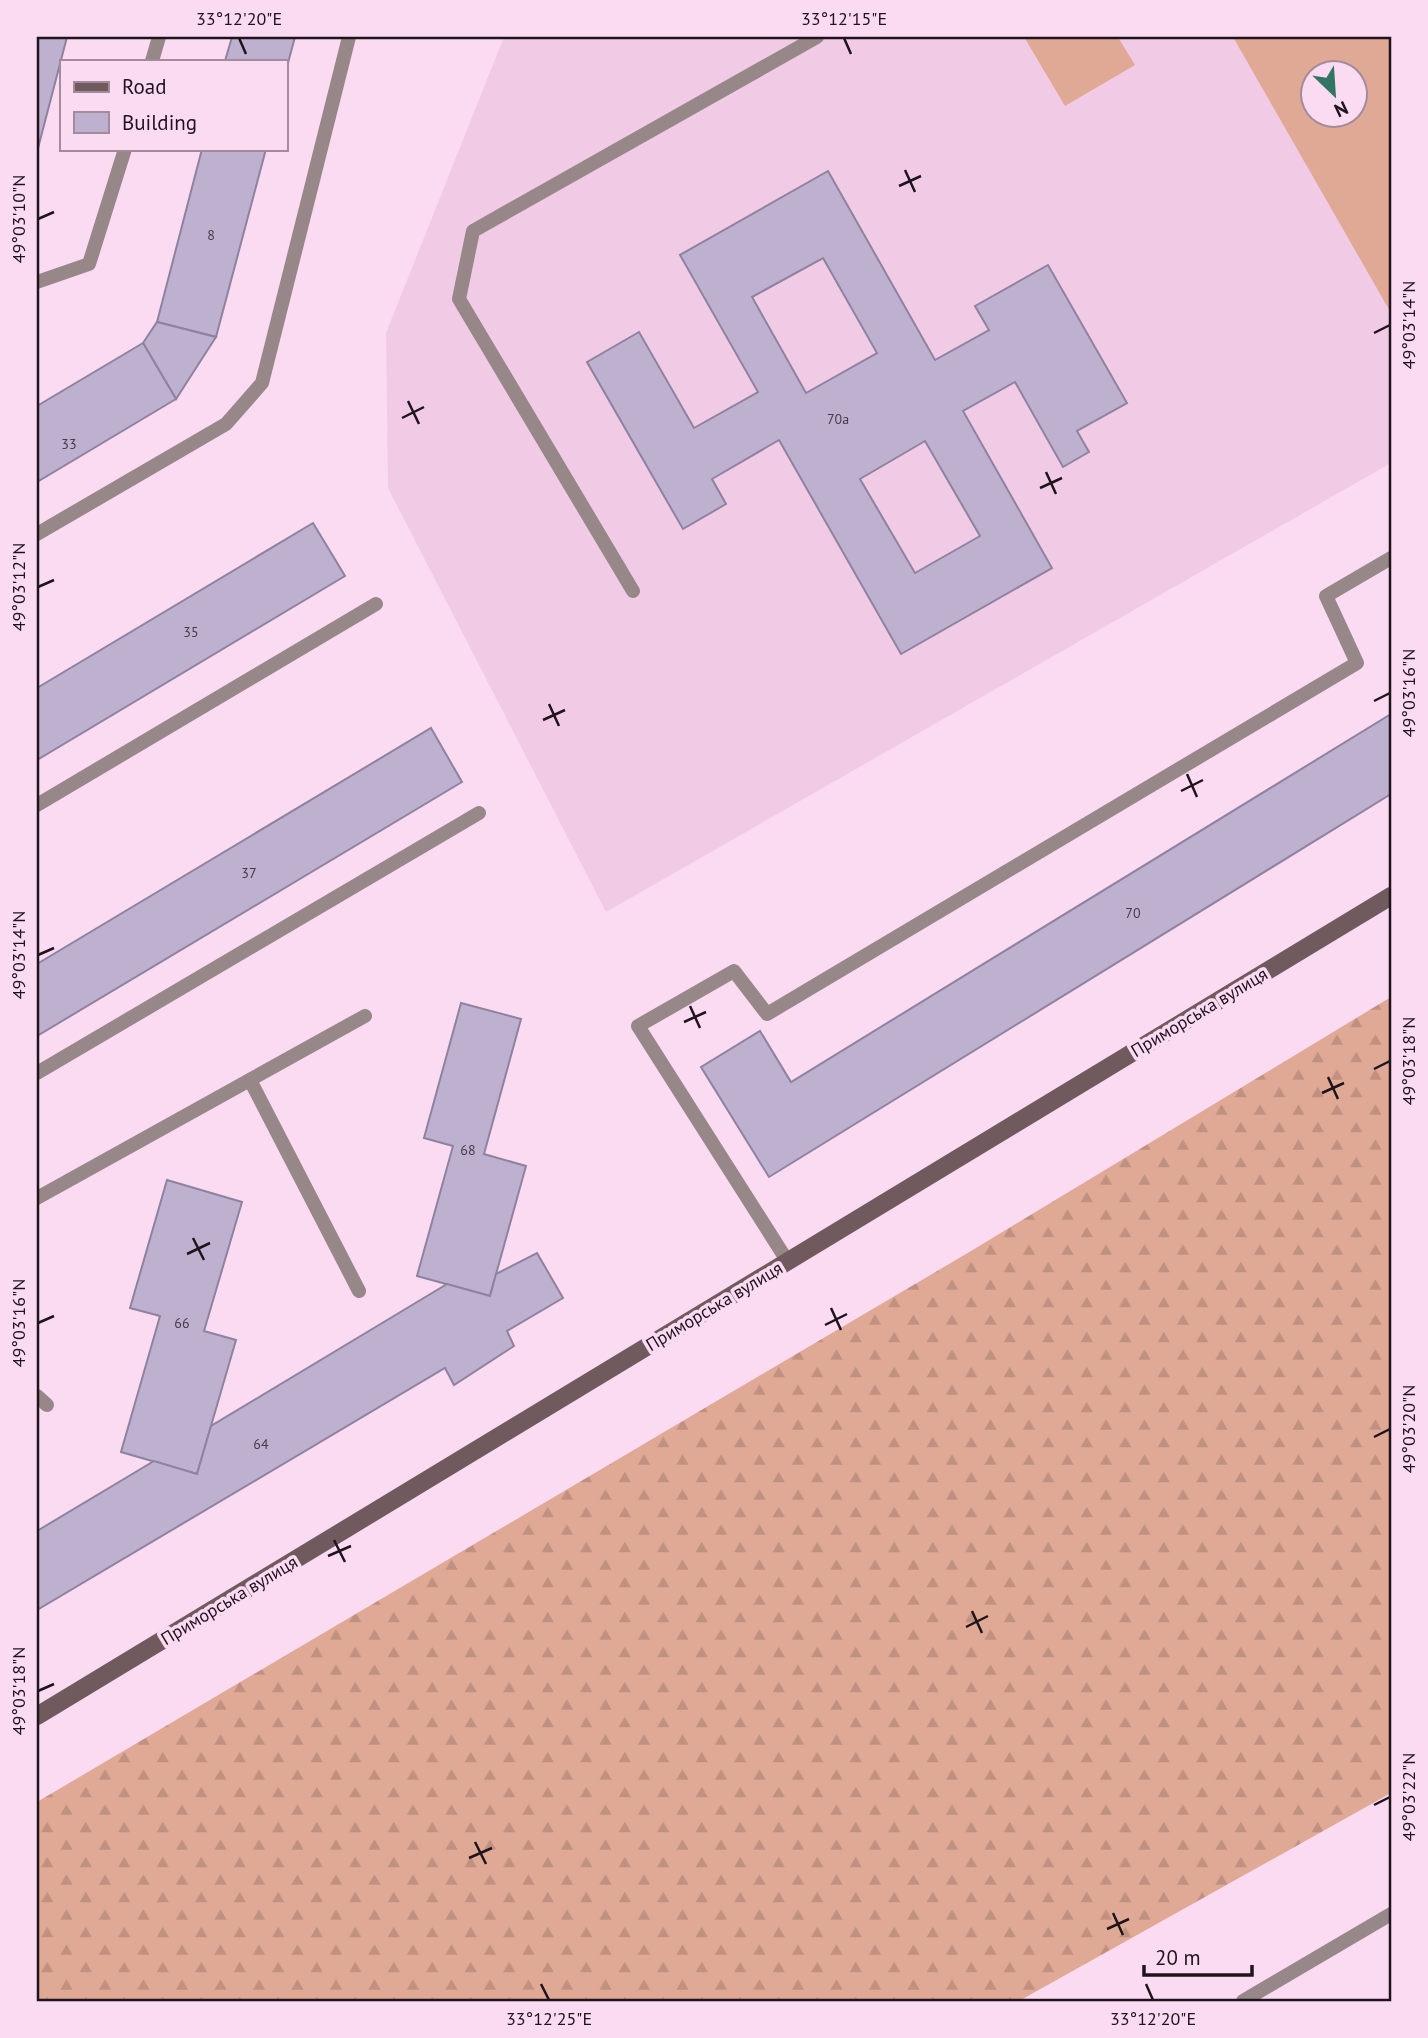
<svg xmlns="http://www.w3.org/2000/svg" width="1428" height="2038" viewBox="0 0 1428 2038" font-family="'PT Sans',sans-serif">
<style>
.built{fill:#f1cbe6;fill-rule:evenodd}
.forest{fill:url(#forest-firs)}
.garden{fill:#e0a995;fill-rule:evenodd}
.building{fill:#beb1d0;stroke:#8e829f;stroke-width:2;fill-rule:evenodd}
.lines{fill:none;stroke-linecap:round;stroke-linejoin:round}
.lane{stroke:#988789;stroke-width:14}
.secondary{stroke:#715a5d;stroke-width:18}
.ticks{fill:none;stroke:#1f141c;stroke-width:2.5}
.labels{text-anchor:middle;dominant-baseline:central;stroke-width:7;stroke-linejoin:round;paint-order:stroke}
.number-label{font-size:14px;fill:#473b49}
.street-label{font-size:18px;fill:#1f141c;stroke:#fbdbf2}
.neatline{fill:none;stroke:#1f141c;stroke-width:2.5}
.ticks-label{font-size:18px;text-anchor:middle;fill:#1f141c}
</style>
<defs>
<pattern id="forest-firs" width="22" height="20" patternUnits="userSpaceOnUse" patternTransform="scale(1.75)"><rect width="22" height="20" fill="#e0a995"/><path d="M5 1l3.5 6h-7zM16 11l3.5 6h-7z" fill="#c09180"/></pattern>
</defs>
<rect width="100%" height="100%" fill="#fbdbf2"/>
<path class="built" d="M504,37H1391V463L606,912L388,488L386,333ZM1312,74H1354V116H1312Z"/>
<polygon class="forest" points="1391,997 1391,1793 1019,2001 37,2001 37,1802 971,1251"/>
<g class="garden">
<polygon points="1024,37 1118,37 1135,65 1065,106"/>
<path d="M1233,37H1391V313ZM1312,74H1354V116H1312Z"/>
</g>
<g class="building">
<polygon points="37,37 67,37 37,152"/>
<polygon points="232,37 295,37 285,74 285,61 225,61"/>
<polygon points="202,149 266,149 216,337 157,322"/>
<path d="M828,171L935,360L989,330L975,306L1048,265L1127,403L1077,431L1089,452L1063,467L1015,382L963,411L1052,568L901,654L779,440L712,479L726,504L683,529L587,362L639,332L694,428L758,392L680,255ZM823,258L877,353L806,393L752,297ZM925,441L980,536L915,573L860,479Z"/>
<polygon points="157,322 216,337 176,399 143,343"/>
<polygon points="143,343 176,399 37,482 37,406"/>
<polygon points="313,523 345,576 37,760 37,688"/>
<polygon points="1391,714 1391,794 769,1177 701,1067 760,1031 791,1082"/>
<polygon points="431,728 462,782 37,1036 37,964"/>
<polygon points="461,1003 521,1019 484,1154 526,1166 490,1296 417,1276 453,1146 424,1138"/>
<polygon points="167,1180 242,1202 204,1331 236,1340 197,1474 121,1452 160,1316 130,1308"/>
<polygon points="537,1253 563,1298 507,1331 514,1346 454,1385 445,1368 37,1610 37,1531 154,1461 197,1474 211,1426 447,1284 490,1296 496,1274"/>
</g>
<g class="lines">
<g class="lane">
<polyline points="152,61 159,37"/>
<polyline points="37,282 89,264 125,149"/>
<polyline points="37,534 226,424 262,383 349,37"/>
<polyline points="633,591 459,299 473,231 817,37"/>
<polyline points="37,805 376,604"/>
<polyline points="37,1073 479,813"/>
<polyline points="250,1080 359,1291"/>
<polyline points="37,1198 365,1016"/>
<polyline points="788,1262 638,1026 734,971 767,1014 1357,663 1326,596 1391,558"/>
<polyline points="37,1396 47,1405"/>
<polyline points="1243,2001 1391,1914"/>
</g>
<polyline class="secondary" points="37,1716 1391,896"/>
</g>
<path class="ticks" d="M239,38L246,54M844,38L851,54M905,170L915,192M899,186L921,176M38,219L54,212M1374,333L1390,325M408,401L419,424M402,418L424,407M1046,472L1056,494M1040,488L1062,478M38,587L54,580M1374,701L1390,693M549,704L559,726M543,720L565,710M1187,774L1197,797M1181,791L1203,780M38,955L54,948M690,1006L700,1028M684,1022L706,1012M1374,1069L1390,1061M1328,1077L1338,1099M1322,1093L1344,1083M193,1238L204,1260M187,1254L210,1243M831,1308L841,1330M38,1323L54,1316M825,1325L847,1314M1374,1437L1390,1429M334,1540L345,1562M328,1556L351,1546M972,1611L982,1633M966,1627L988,1616M38,1691L54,1684M1374,1805L1390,1797M475,1842L486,1864M469,1858L492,1848M1113,1913L1123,1935M1107,1929L1129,1919M541,1984L549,2000M1146,1984L1153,2000"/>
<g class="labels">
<g class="number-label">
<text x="211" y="235">8</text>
<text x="838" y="419">70а</text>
<text x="69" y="444">33</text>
<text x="191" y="632">35</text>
<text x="249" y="873">37</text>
<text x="1133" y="913">70</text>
<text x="468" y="1150">68</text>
<text x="182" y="1323">66</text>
<text x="261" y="1444">64</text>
</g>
<g class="street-label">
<text transform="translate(1199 1012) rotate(-31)">Приморська вулиця</text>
<text transform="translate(714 1306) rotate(-31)">Приморська вулиця</text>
<text transform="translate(229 1600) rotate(-31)">Приморська вулиця</text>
</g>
</g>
<rect width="1428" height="2038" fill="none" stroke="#fbdbf2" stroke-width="77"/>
<rect x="60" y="60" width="228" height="91" fill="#fbdbf2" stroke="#a38b9c" stroke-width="2"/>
<rect x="74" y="82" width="35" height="10" fill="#715a5d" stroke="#a38b9c" stroke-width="2"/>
<text x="122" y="94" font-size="21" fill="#1f141c">Road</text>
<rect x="74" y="112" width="35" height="21" fill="#beb1d0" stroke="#a38b9c" stroke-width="2"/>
<text x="122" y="130" font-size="21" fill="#1f141c">Building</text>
<g transform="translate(1334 94) rotate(155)"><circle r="33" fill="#fbdbf2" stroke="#a38b9c" stroke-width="2"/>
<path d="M0-5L12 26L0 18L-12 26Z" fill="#337565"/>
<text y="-10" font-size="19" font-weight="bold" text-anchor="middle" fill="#1f141c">N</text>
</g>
<path d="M1144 1965v10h108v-10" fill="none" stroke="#1f141c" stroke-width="3.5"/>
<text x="1155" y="1965" font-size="21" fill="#1f141c" stroke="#fbdbf2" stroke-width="5" paint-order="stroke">20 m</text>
<rect x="38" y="38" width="1352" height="1962" class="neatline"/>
<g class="ticks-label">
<text x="239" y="25">33°12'20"E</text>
<text x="844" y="25">33°12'15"E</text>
<text transform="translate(19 219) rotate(-90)" y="6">49°03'10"N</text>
<text transform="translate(1409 325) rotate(-90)" y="6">49°03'14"N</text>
<text transform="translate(19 587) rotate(-90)" y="6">49°03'12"N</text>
<text transform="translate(1409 693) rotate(-90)" y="6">49°03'16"N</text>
<text transform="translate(19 955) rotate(-90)" y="6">49°03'14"N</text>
<text transform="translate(1409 1061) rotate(-90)" y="6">49°03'18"N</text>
<text transform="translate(19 1323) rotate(-90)" y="6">49°03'16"N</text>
<text transform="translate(1409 1429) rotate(-90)" y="6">49°03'20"N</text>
<text transform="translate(19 1691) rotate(-90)" y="6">49°03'18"N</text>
<text transform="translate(1409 1797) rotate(-90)" y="6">49°03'22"N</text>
<text x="549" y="2025">33°12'25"E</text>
<text x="1153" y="2025">33°12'20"E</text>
</g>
</svg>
